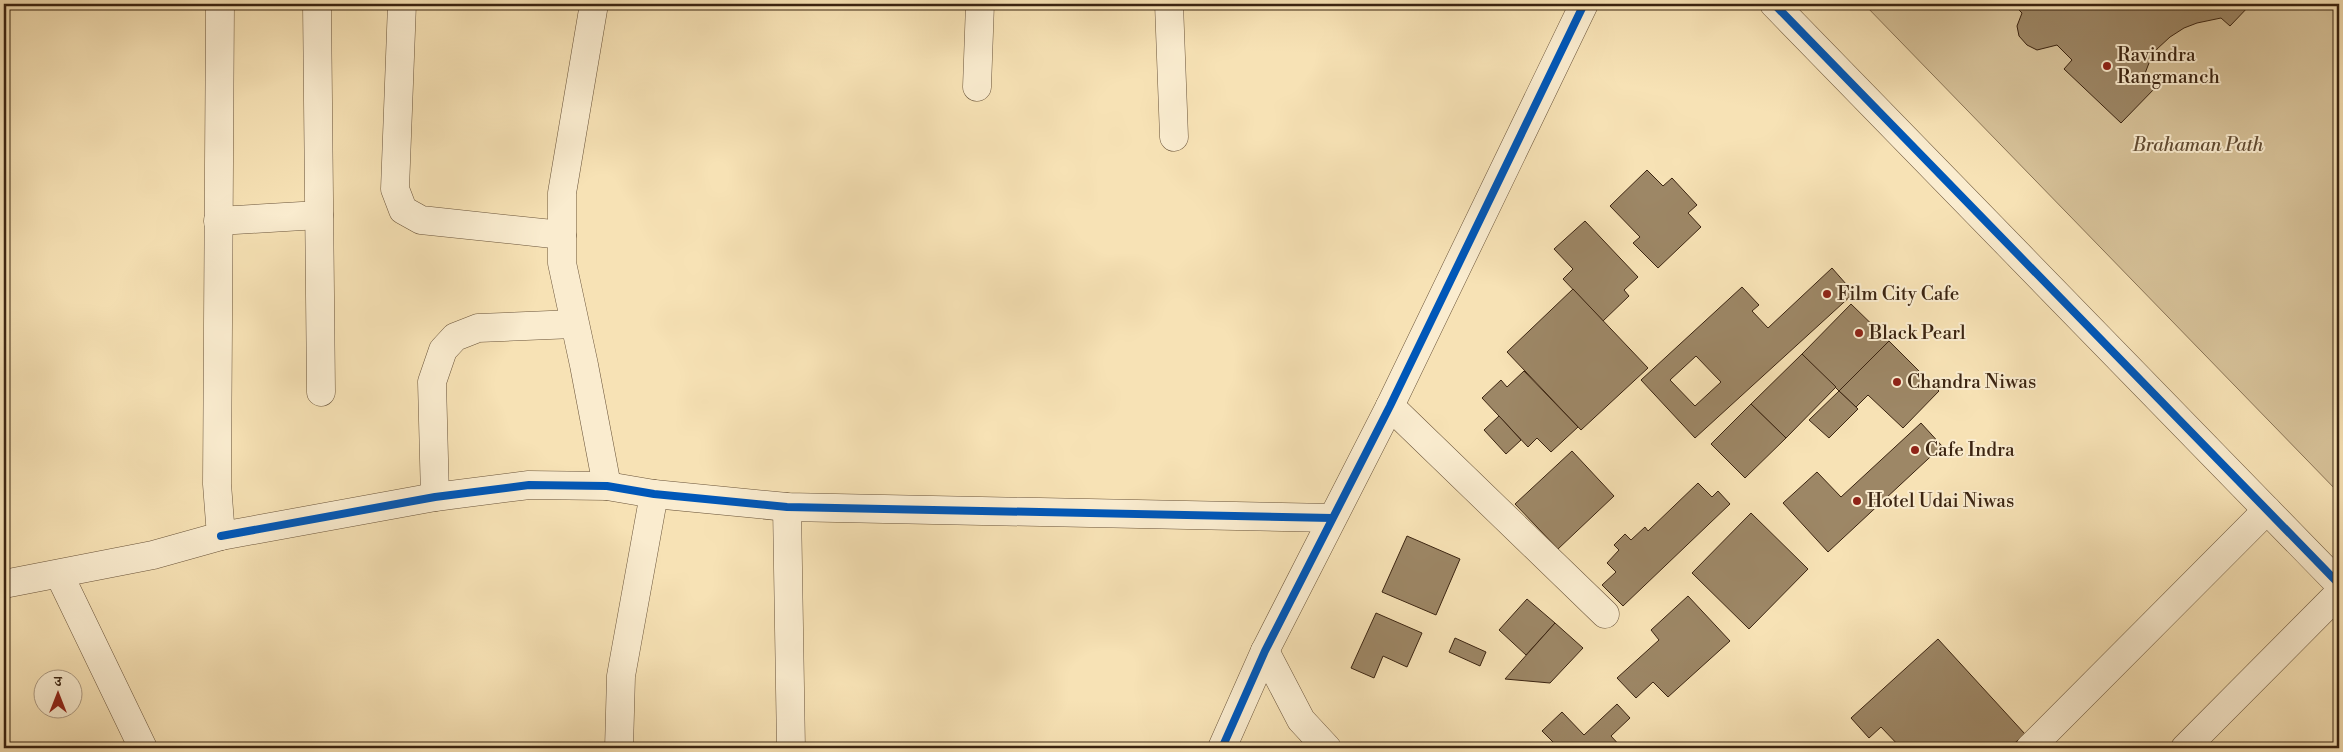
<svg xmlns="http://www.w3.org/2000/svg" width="2343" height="752" viewBox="0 0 2343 752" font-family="'Libre Bodoni','Noto Serif Devanagari',serif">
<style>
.green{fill:#d7c299;stroke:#897355}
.building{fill:#9d8766;stroke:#3b2411;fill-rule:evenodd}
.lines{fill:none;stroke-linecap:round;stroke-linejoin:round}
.minor-casing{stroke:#6a543a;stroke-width:29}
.minor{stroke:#faeccf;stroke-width:28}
.cycleway-casing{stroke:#faeccf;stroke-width:11}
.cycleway{stroke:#0057b8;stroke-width:8}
.poi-dot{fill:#8f2418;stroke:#faeccf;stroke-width:2}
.labels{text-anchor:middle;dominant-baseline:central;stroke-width:4;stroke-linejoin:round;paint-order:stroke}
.poi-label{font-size:19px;fill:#3b2411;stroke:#faeccf;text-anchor:start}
.park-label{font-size:19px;font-style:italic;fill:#624c33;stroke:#faeccf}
</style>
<rect width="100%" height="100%" fill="#f7e2b5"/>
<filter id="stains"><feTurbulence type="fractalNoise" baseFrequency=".004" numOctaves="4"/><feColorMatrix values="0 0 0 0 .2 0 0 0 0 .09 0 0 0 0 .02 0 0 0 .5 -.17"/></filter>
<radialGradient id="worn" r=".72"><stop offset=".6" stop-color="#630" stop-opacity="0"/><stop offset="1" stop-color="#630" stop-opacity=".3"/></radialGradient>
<polygon class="green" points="1864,4 2339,4 2339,493"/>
<g class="building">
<polygon points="2013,4 2251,4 2230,26 2221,18 2197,23 2184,28 2170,37 2157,49 2149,63 2144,76 2156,87 2121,123 2064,69 2072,60 2057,45 2037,50 2027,45 2019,36 2017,26 2022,13"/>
<polygon points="1647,170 1663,186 1672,178 1697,205 1688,213 1701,227 1658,268 1633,243 1640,237 1610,206"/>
<polygon points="1585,221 1638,277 1624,290 1629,296 1603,321 1563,279 1573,269 1554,249"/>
<path d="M1832,268L1854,293L1695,438L1641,380L1742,287L1759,305L1752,311L1768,328ZM1696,356L1721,382L1695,406L1670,380Z"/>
<polygon points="1573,289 1648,368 1581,430 1507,352"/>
<polygon points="1851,304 1889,341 1839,391 1802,354"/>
<polygon points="1889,341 1939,391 1903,428 1868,395 1856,407 1839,391"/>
<polygon points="1802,354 1836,387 1786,438 1751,404"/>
<polygon points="1524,371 1578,427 1551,452 1537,438 1528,447 1482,398 1501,380 1507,387"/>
<polygon points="1839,391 1858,409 1829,438 1809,420"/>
<polygon points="1751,404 1786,438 1745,478 1711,444"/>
<polygon points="1499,416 1521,440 1506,454 1484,430"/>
<polygon points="1921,423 1942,446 1828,552 1783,503 1817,472 1841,497"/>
<polygon points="1572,451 1614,496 1558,549 1515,504"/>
<polygon points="1698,483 1712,497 1718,491 1730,504 1623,606 1602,585 1616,572 1607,563 1619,550 1614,545 1625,534 1631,540 1645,527 1648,531"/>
<polygon points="1751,513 1808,569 1749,629 1692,573"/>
<polygon points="1407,536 1460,559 1436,615 1382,592"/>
<polygon points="1688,596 1730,641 1668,697 1653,682 1636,698 1617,678 1659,640 1651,630"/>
<polygon points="1527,599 1555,623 1526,655 1499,630"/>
<polygon points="1376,613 1422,633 1407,667 1383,656 1374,678 1351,668"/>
<polygon points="1555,623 1583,648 1550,683 1505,679"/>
<polygon points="1455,638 1486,652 1480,666 1449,652"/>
<polygon points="1938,639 2025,734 2009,748 1901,748 1881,727 1869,738 1851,718"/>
<polygon points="1617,704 1630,718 1611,736 1622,748 1559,748 1542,731 1562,712 1584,735"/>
</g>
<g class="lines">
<g class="minor-casing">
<g id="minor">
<polyline points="317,4 321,392"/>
<polyline points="402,4 395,189 403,210 421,220 562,235"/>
<polyline points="594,4 562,193 562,263 584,365 607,486"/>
<polyline points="1169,4 1174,137"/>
<polyline points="1774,4 2339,584"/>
<polyline points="977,87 980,4"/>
<polyline points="218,221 319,215"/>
<polyline points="1390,406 1605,614"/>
<polyline points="435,497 432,382 443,350 455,337 478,328 574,324"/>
<polyline points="787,507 791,748"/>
<polyline points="221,536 435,497 529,485 607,486 654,494 787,507 1332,518"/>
<polyline points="59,574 143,748"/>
<polyline points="4,584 153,555 221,536 217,484 220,4"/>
<polyline points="1265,651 1301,720 1327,748"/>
<polyline points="619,748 621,676 654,494"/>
<polyline points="1222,748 1265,651 1390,406 1584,4"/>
<polyline points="2030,748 2267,510"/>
<polyline points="2185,748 2339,593"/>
</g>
</g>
<use href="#minor" class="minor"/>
<g class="cycleway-casing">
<g id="cycleway">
<polyline points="1774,4 2339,584"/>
<polyline points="221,536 435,497 529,485 607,486 654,494 787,507 1332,518"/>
<polyline points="1222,748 1265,651 1390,406 1584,4"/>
</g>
</g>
<use href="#cycleway" class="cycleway"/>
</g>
<g class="poi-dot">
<circle cx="2107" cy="66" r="5"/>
<circle cx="1827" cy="294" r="5"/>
<circle cx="1859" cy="333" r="5"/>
<circle cx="1897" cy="382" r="5"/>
<circle cx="1915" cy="450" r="5"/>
<circle cx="1857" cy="501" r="5"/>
</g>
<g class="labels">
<g class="poi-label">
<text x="2117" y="55">Ravindra<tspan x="2117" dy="22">Rangmanch</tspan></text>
<text x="1837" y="294">Film City Cafe</text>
<text x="1869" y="333">Black Pearl</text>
<text x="1907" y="382">Chandra Niwas</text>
<text x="1925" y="450">Cafe Indra</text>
<text x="1867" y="501">Hotel Udai Niwas</text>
</g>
<g class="park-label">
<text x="2198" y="145">Brahaman Path</text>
</g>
</g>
<rect width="2343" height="752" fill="none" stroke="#f7e2b5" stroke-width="20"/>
<rect x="5" y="5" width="2333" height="742" fill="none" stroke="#3b2411" stroke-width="2.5"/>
<rect x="10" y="10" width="2323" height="732" fill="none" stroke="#3b2411"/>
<g transform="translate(58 694)"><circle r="24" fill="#faeccf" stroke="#ae9c83"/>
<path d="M0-4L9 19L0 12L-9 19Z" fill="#8f2418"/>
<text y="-8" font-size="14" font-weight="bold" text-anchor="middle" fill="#3b2411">उ</text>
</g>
<rect width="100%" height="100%" filter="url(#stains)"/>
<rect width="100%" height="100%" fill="url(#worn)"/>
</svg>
